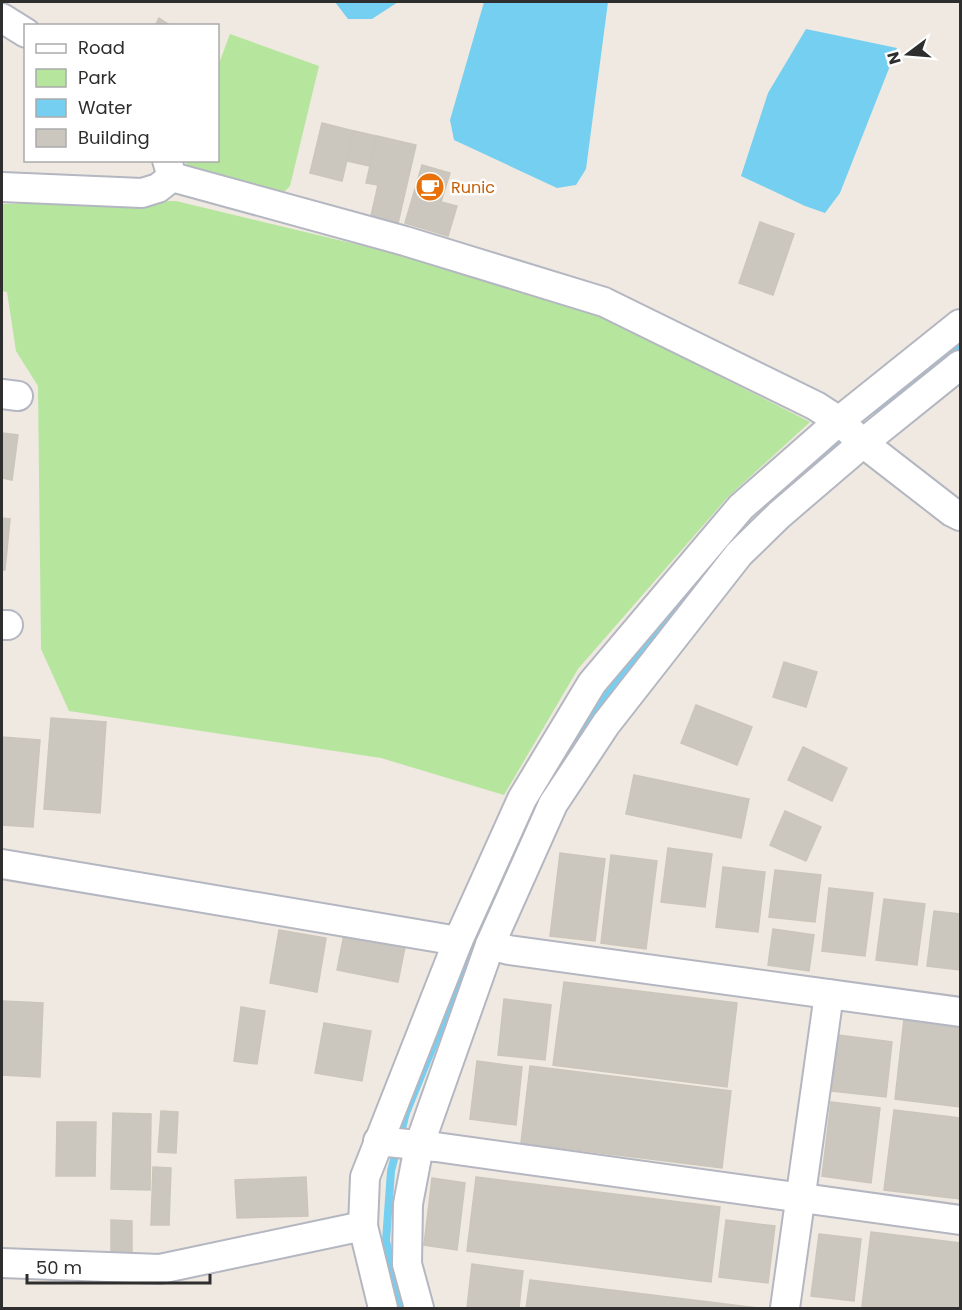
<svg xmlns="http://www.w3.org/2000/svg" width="962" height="1310" viewBox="0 0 962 1310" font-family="Poppins,sans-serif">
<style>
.green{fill:#b6e59e}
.water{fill:#75cff0}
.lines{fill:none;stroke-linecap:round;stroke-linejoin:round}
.stream{stroke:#75cff0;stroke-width:8}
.building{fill:#cbc7bf;stroke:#cbc5ba;stroke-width:1.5}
.minor-casing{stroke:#b4b7c1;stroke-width:32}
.minor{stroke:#fff;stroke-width:28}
.labels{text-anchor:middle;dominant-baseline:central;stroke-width:5;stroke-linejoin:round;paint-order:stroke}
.food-label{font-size:16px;fill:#c56008;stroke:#fff;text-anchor:start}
</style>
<rect width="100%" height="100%" fill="#efe9e1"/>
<g class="green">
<polygon points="230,34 319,66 290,186 284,192 187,165 185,161 218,160 218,66"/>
<polygon points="176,201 397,254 599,315 810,422 727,498 578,669 504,795 381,758 69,711 41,649 38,386 16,351 7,292 2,291 2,204"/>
</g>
<g class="water">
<polygon points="335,2 398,2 372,19 348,19"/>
<polygon points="484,2 608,2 586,169 576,185 557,188 454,140 450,120"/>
<polygon points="806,29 897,48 840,193 825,213 805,206 741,176 768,93"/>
</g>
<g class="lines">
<g class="stream">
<polyline points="878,412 960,345"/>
<polyline points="809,471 837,446"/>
<polyline points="539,798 621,675 689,596"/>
<polyline points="402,1308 386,1241 391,1171 406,1113 503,874"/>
</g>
</g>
<g class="building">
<polygon points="159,18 171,26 155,26"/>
<polygon points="322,123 354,131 342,181 310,173"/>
<polygon points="354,131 377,136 370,166 347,161"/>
<polygon points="377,136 416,145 398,223 371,216 378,185 366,183"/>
<polygon points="422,165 450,173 441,202 457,206 448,236 405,223"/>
<polygon points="760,222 794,234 773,295 739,283"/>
<polygon points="2,433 18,435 12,480 2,478"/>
<polygon points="2,518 10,519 5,570 2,570"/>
<polygon points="784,662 817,672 806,707 773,697"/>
<polygon points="696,705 752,727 737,765 681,743"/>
<polygon points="51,718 106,722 100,813 44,809"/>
<polygon points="2,737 40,740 33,827 2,825"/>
<polygon points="803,747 847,768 832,801 788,780"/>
<polygon points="634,775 749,799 741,838 626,814"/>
<polygon points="785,811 821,827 806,861 770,845"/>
<polygon points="668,848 712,854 705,907 661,902"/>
<polygon points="560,853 605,859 595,941 550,936"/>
<polygon points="611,855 657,861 646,949 601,943"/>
<polygon points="723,867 765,872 758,932 716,927"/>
<polygon points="775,870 821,875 815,922 769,917"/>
<polygon points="829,888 873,893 865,956 822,951"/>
<polygon points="884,899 925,904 917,965 876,960"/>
<polygon points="934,911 960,914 960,970 927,966"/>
<polygon points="773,929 814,935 809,971 768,965"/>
<polygon points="279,930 326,938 317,992 270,983"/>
<polygon points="344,935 405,947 398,982 337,970"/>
<polygon points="564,982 737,1003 727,1087 553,1065"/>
<polygon points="504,999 551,1005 545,1060 498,1055"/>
<polygon points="2,1001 43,1003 40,1077 2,1075"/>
<polygon points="241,1007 265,1011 257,1064 234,1061"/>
<polygon points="904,1019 960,1026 960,1107 895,1099"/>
<polygon points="324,1023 371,1031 362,1081 315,1073"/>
<polygon points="838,1035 892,1042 886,1097 832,1091"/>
<polygon points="477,1061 522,1067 516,1125 470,1119"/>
<polygon points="530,1066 731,1091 722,1168 521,1143"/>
<polygon points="831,1102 880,1108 871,1183 822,1176"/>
<polygon points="894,1110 960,1118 960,1199 884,1190"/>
<polygon points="161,1111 178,1112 176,1153 158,1152"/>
<polygon points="113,1113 151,1114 150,1190 111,1189"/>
<polygon points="57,1122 96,1122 95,1176 56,1176"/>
<polygon points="153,1167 171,1168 169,1225 151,1225"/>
<polygon points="306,1177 308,1216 237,1218 235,1180"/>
<polygon points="476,1177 720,1207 711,1282 467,1251"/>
<polygon points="432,1178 465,1183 457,1250 424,1245"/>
<polygon points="111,1220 132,1221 132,1254 111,1253"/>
<polygon points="726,1220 775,1226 768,1283 719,1277"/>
<polygon points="871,1232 960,1243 960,1308 880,1308 862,1306"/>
<polygon points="819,1234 861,1239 854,1301 811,1296"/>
<polygon points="472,1264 523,1271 519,1308 467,1308"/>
<polygon points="530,1280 758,1308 526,1308"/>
</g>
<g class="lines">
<g class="minor-casing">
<g id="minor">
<polyline points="2,18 26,33"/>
<polyline points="167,160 172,177 405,241 604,302 816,406 839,421 863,443 952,512 960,516"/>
<polyline points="2,187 142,193 158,188 172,177"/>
<polyline points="2,394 18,396"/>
<polyline points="2,625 8,625"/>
<polyline points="2,864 458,941"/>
<polyline points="490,945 509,950 960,1012"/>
<polyline points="378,1141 436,1147 960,1220"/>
<polyline points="2,1263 160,1269 363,1226"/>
<polyline points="383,1308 363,1226 365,1177 458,941 522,799 592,683 741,507 839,421 960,324"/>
<polyline points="419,1308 407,1264 408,1204 419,1146 490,945 553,804 606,724 739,554 779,515 863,443 960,365"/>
<polyline points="785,1308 829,994"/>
</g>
</g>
<use href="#minor" class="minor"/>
</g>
<defs>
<g id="cafe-disc" transform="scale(1.5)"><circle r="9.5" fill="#e8710a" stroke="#fff"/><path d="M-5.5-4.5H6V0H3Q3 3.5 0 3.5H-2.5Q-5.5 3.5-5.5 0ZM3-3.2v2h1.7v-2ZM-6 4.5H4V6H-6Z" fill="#fff"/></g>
</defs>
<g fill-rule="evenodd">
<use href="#cafe-disc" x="430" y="187"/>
</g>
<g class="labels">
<g class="food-label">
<text x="451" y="187">Runic</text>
</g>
</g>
<rect width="962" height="1310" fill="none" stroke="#2e2e2e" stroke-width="6"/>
<rect x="24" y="24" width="195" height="138" fill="#ffffff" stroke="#ababab" stroke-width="1.5"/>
<rect x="36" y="44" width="30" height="9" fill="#ffffff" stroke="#ababab" stroke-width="1.5"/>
<text x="78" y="54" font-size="18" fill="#2e2e2e">Road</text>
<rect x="36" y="69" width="30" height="18" fill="#b6e59e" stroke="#ababab" stroke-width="1.5"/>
<text x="78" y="84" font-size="18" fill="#2e2e2e">Park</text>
<rect x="36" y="99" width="30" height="18" fill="#75cff0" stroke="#ababab" stroke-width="1.5"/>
<text x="78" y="114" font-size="18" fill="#2e2e2e">Water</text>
<rect x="36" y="129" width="30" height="18" fill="#cbc7bf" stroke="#ababab" stroke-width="1.5"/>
<text x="78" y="144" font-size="18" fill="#2e2e2e">Building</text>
<g transform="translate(908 54) rotate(254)" stroke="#ffffff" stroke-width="4.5" paint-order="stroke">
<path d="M0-4.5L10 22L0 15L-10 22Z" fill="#2e2e2e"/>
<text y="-9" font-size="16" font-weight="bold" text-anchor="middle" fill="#2e2e2e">N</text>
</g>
<path d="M27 1274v9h183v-9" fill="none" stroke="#2e2e2e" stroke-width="3"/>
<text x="36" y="1274" font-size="18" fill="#2e2e2e" stroke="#ffffff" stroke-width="4.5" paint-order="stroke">50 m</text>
</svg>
